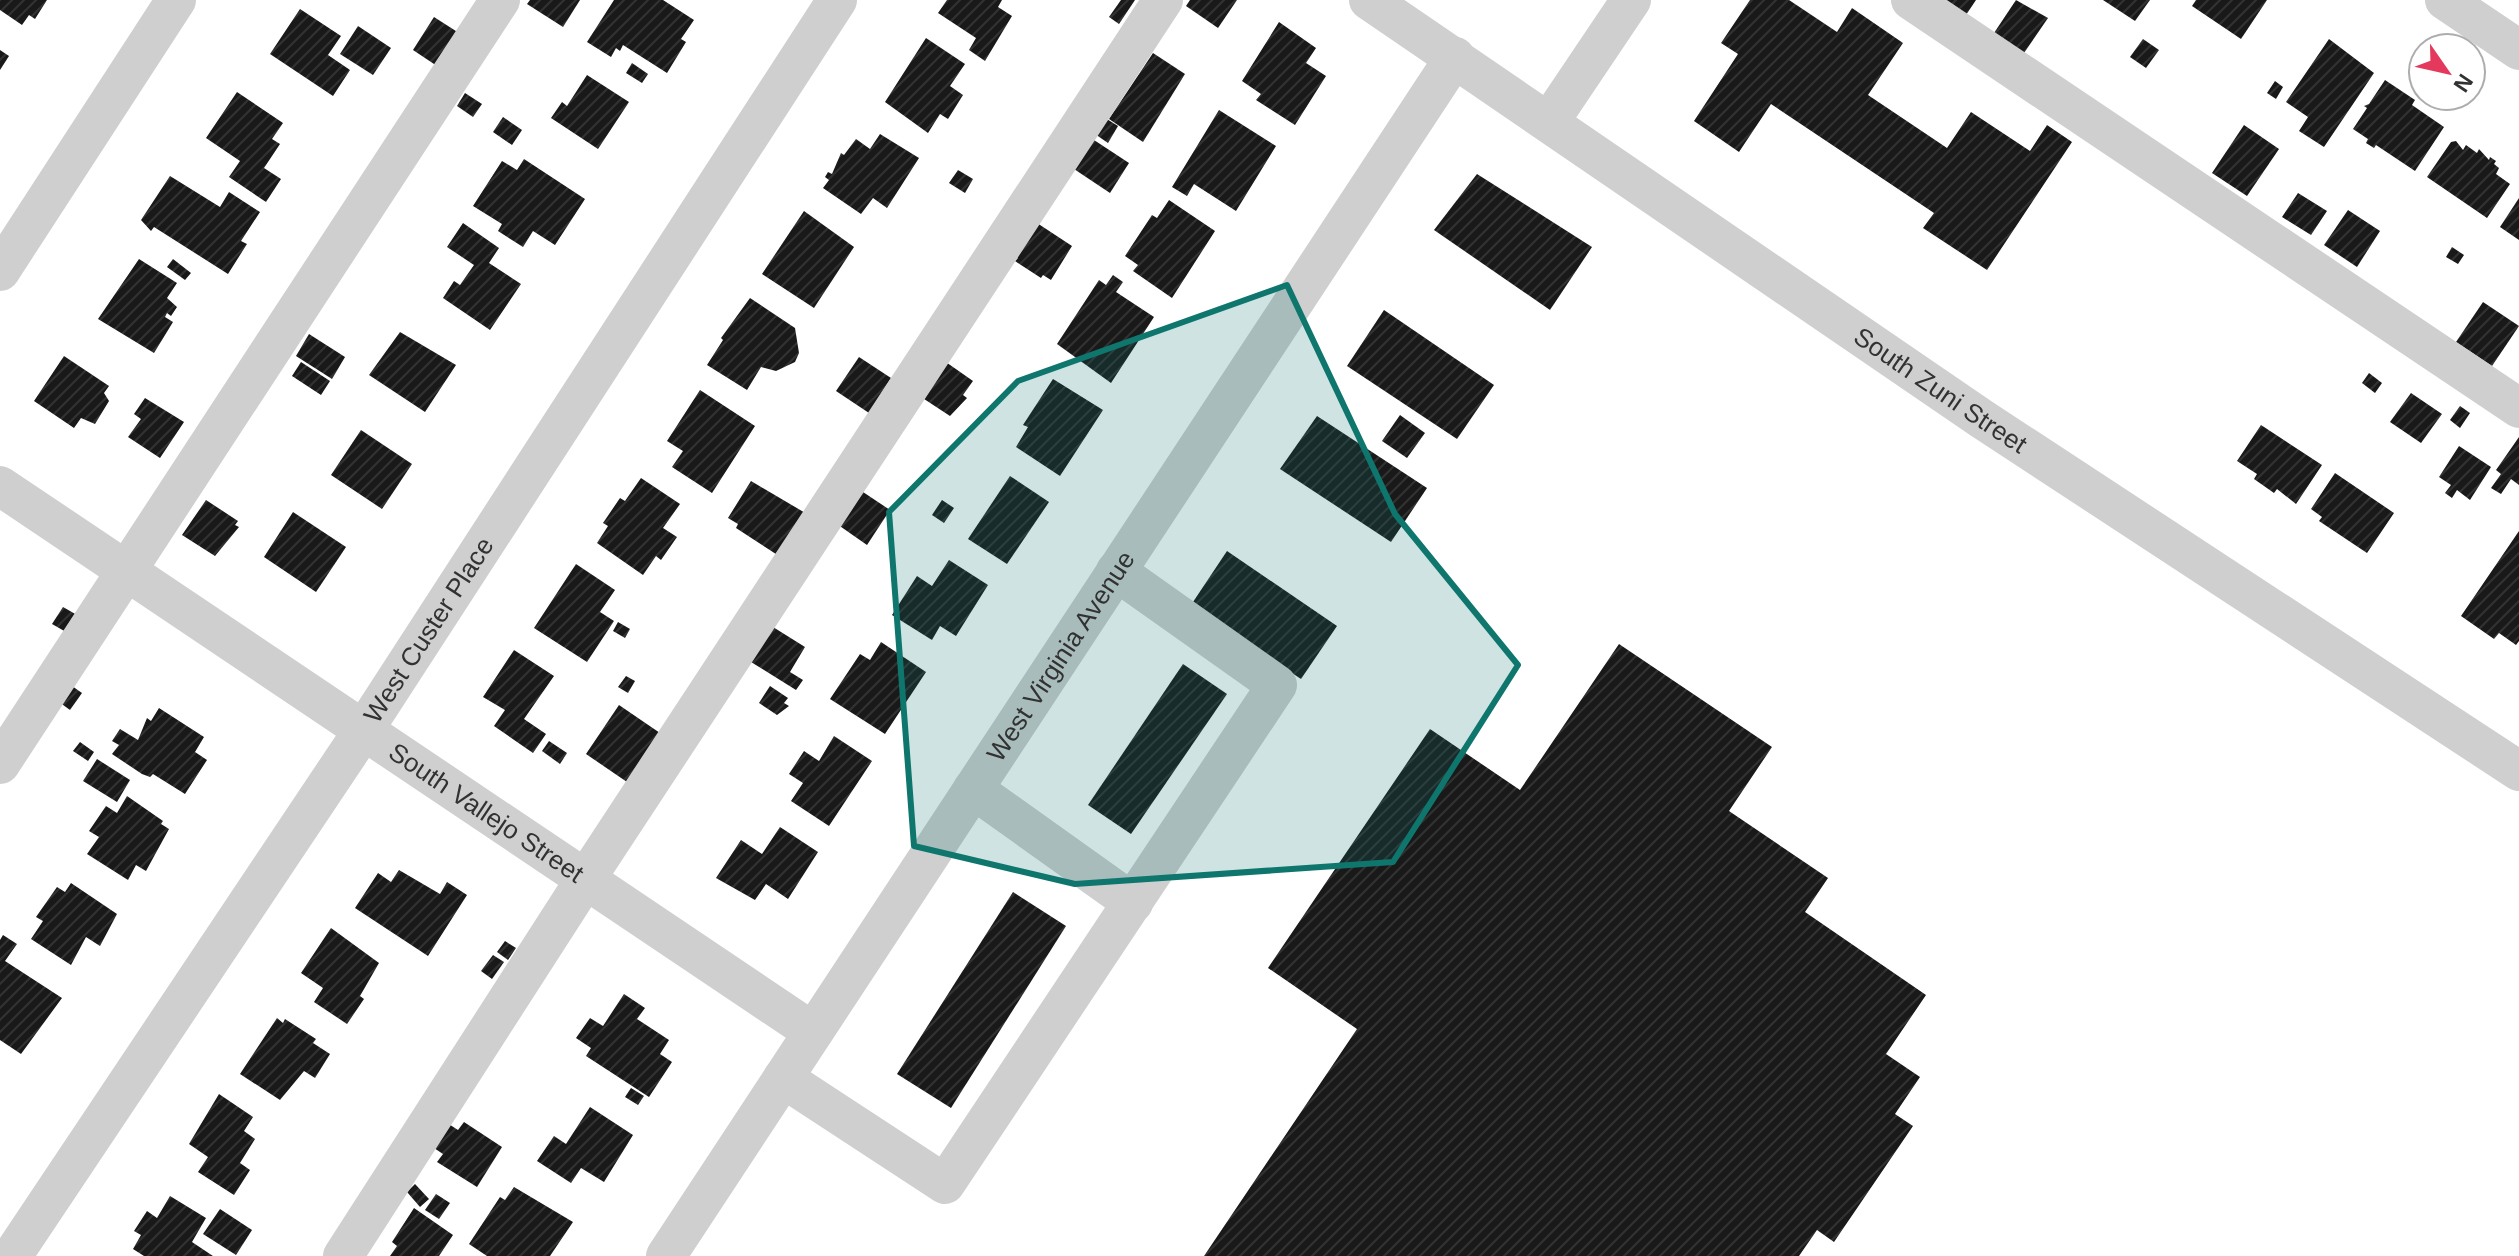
<svg xmlns="http://www.w3.org/2000/svg" width="2519" height="1256" viewBox="0 0 2519 1256" font-family="Helvetica,sans-serif">
<style>
.building{fill:url(#building-hatch)}
.lines{fill:none;stroke-linecap:round;stroke-linejoin:round}
.minor{stroke:#cfcfcf;stroke-width:40}
.marked{fill:#0f766e;fill-opacity:0.2;stroke:#0f766e;stroke-width:6;stroke-linejoin:round}
.labels{text-anchor:middle;dominant-baseline:central;stroke-width:8;stroke-linejoin:round;paint-order:stroke}
.street-label{font-size:26px;fill:#323232;stroke:#fff}
</style>
<defs>
<pattern id="building-hatch" width="6" height="6" patternUnits="userSpaceOnUse" patternTransform="scale(2)"><rect width="6" height="6" fill="#191919"/><path d="M-1 1l2-2M0 6l6-6M5 7l2-2" fill="none" stroke="#323232"/></pattern>
</defs>
<rect width="100%" height="100%" fill="#fff"/>
<g class="building">
<polygon points="0,0 47,0 35,19 29,15 22,25 0,10"/>
<polygon points="530,0 580,0 563,27 527,4"/>
<polygon points="614,0 663,0 694,20 681,39 686,42 667,73 623,45 620,51 616,48 611,57 587,42"/>
<polygon points="947,0 1002,0 998,7 1012,16 985,61 969,50 976,38 938,13"/>
<polygon points="1121,0 1135,0 1119,24 1109,17"/>
<polygon points="1190,0 1237,0 1218,28 1186,6"/>
<polygon points="1750,0 1789,0 1837,32 1852,8 1903,43 1868,95 1947,148 1971,112 2030,151 2047,125 2072,142 1987,270 1923,228 1934,213 1771,104 1739,152 1694,121 1738,54 1721,43"/>
<polygon points="1943,0 1976,0 1966,15"/>
<polygon points="2016,0 2048,18 2024,53 1994,33"/>
<polygon points="2103,0 2150,0 2135,21"/>
<polygon points="2196,0 2267,0 2241,39 2192,6"/>
<polygon points="300,9 341,36 328,55 350,70 333,96 270,54"/>
<polygon points="434,17 459,33 437,66 413,50"/>
<polygon points="1279,22 1316,48 1306,63 1326,76 1295,125 1256,100 1261,94 1242,81"/>
<polygon points="358,26 391,48 373,75 340,54"/>
<polygon points="926,38 965,64 950,86 963,95 948,119 940,114 928,133 885,102"/>
<polygon points="2143,39 2159,50 2146,68 2130,57"/>
<polygon points="2329,39 2374,73 2324,147 2299,131 2308,117 2286,102"/>
<polygon points="0,50 9,56 0,70"/>
<polygon points="1153,53 1185,74 1143,142 1109,119"/>
<polygon points="632,63 648,74 642,83 626,73"/>
<polygon points="587,75 629,102 598,149 551,118 562,102 567,106"/>
<polygon points="2385,80 2415,100 2412,105 2444,127 2415,171 2376,145 2374,148 2366,143 2368,139 2353,129 2367,108 2364,106 2369,104"/>
<polygon points="2275,81 2283,87 2276,99 2267,93"/>
<polygon points="237,92 283,123 272,139 280,144 264,168 281,179 266,202 229,177 240,161 206,138"/>
<polygon points="465,93 482,104 473,117 457,106"/>
<polygon points="1219,110 1276,146 1236,211 1194,184 1187,196 1172,187"/>
<polygon points="1102,116 1118,126 1108,143 1092,132"/>
<polygon points="503,117 522,130 512,145 493,132"/>
<polygon points="2244,125 2279,149 2247,196 2212,173"/>
<polygon points="880,134 919,158 887,208 873,198 861,214 823,188 829,180 825,177 828,172 832,174 841,153 844,155 856,139 870,149"/>
<polygon points="1094,140 1129,163 1110,193 1074,169"/>
<polygon points="2456,141 2463,150 2466,145 2477,153 2479,149 2489,160 2490,157 2496,161 2494,164 2499,168 2496,174 2510,184 2487,218 2427,177 2451,142"/>
<polygon points="524,159 585,199 555,245 533,231 523,247 498,231 502,224 473,206 502,161 517,170"/>
<polygon points="958,170 973,179 965,193 949,183"/>
<polygon points="1477,174 1592,247 1550,310 1434,230"/>
<polygon points="170,176 220,207 229,192 260,212 241,241 247,244 228,274 154,227 151,231 141,220"/>
<polygon points="2298,193 2327,211 2311,235 2282,217"/>
<polygon points="2519,198 2519,240 2500,227"/>
<polygon points="1169,200 1215,231 1172,298 1133,271 1138,265 1125,256 1152,215 1157,218"/>
<polygon points="2348,210 2380,231 2357,267 2324,245"/>
<polygon points="804,211 854,247 814,308 762,274"/>
<polygon points="1034,221 1072,246 1051,280 1043,275 1041,278 1015,261 1018,258 1013,254"/>
<polygon points="463,223 499,248 489,263 521,284 490,330 443,298 454,281 460,285 474,265 447,247"/>
<polygon points="2452,247 2464,255 2458,264 2446,257"/>
<polygon points="139,259 177,283 167,298 177,307 171,316 167,313 165,317 173,322 154,353 98,319"/>
<polygon points="173,259 191,273 185,280 167,267"/>
<polygon points="1113,275 1123,282 1116,292 1154,317 1111,383 1057,344 1099,280 1106,285"/>
<polygon points="750,298 795,328 799,353 795,362 776,371 761,367 747,390 707,365 723,340 721,338"/>
<polygon points="2483,302 2519,326 2492,366 2456,342"/>
<polygon points="1384,310 1494,385 1457,439 1347,366"/>
<polygon points="400,332 456,365 425,412 369,375"/>
<polygon points="309,334 345,357 332,379 296,356"/>
<polygon points="64,356 109,386 104,393 109,401 95,424 81,418 74,428 34,401"/>
<polygon points="859,357 891,378 869,413 836,391"/>
<polygon points="943,360 973,381 963,395 967,398 950,416 918,395"/>
<polygon points="301,362 330,381 321,395 292,376"/>
<polygon points="2369,373 2382,383 2375,393 2362,383"/>
<polygon points="1053,379 1103,410 1060,476 1016,447 1028,427 1023,425"/>
<polygon points="700,390 755,426 712,493 672,467 683,451 667,441"/>
<polygon points="2411,393 2442,414 2421,443 2390,422"/>
<polygon points="145,398 184,422 160,458 128,437 141,419 134,414"/>
<polygon points="2460,406 2470,413 2460,428 2450,420"/>
<polygon points="1400,415 1425,433 1407,458 1382,441"/>
<polygon points="1317,416 1427,488 1391,542 1280,469"/>
<polygon points="2261,425 2322,465 2296,504 2277,489 2274,493 2254,479 2257,474 2237,461"/>
<polygon points="361,430 412,464 382,509 331,475"/>
<polygon points="2519,437 2519,485 2511,479 2501,494 2491,488 2501,474 2496,470"/>
<polygon points="2459,446 2491,467 2470,500 2457,490 2452,498 2445,493 2451,485 2439,477"/>
<polygon points="2335,473 2394,513 2367,553 2319,521 2322,517 2311,509"/>
<polygon points="1010,476 1049,502 1007,564 968,539"/>
<polygon points="641,478 680,504 663,528 677,537 661,560 656,556 643,575 597,543 608,526 603,523 620,498 625,501"/>
<polygon points="751,481 807,514 779,556 736,528 738,524 728,518"/>
<polygon points="857,488 890,510 867,545 834,522"/>
<polygon points="206,500 238,521 235,525 239,527 215,556 182,535"/>
<polygon points="942,500 954,508 944,523 932,515"/>
<polygon points="293,512 346,547 316,592 264,557"/>
<polygon points="2519,531 2519,641 2516,645 2499,633 2494,639 2461,616"/>
<polygon points="1227,551 1337,626 1301,679 1191,605"/>
<polygon points="949,560 988,585 956,636 940,626 932,640 892,615 917,576 932,586"/>
<polygon points="576,564 615,590 600,612 614,621 587,662 534,628"/>
<polygon points="63,607 77,615 66,632 52,624"/>
<polygon points="618,622 630,629 625,638 613,631"/>
<polygon points="773,627 805,647 790,672 803,680 796,690 751,662"/>
<polygon points="881,642 926,672 885,734 830,699 860,654 870,660"/>
<polygon points="1619,644 1772,747 1729,811 1828,878 1805,912 1926,995 1886,1054 1920,1077 1895,1114 1913,1126 1834,1242 1817,1230 1799,1256 1204,1256 1357,1029 1268,968 1430,729 1520,790"/>
<polygon points="514,650 554,676 524,719 546,734 533,753 494,726 505,710 483,697"/>
<polygon points="1183,664 1227,694 1131,834 1088,805"/>
<polygon points="626,676 635,681 628,693 618,687"/>
<polygon points="72,686 82,693 70,710 59,702"/>
<polygon points="770,686 788,698 784,703 789,706 777,715 759,703"/>
<polygon points="619,705 660,733 627,782 586,754"/>
<polygon points="159,708 204,737 195,752 207,760 185,794 153,774 150,777 142,774 112,754 119,745 112,741 120,729 138,740 147,718 151,721"/>
<polygon points="834,736 872,761 829,826 791,801 803,783 789,774 804,751 819,761"/>
<polygon points="549,741 567,753 560,764 542,751"/>
<polygon points="80,742 94,752 88,761 73,751"/>
<polygon points="97,759 130,780 117,802 83,781"/>
<polygon points="127,796 163,821 161,824 169,829 146,871 136,865 128,880 87,854 99,837 89,831 106,806 117,813"/>
<polygon points="780,827 818,852 788,899 766,884 755,900 716,878 741,840 762,854"/>
<polygon points="399,870 440,894 447,882 467,895 428,956 355,908 378,873 391,882"/>
<polygon points="71,883 117,914 100,946 86,937 71,965 31,939 43,921 36,917 57,887 65,892"/>
<polygon points="1013,892 1066,926 951,1108 897,1074"/>
<polygon points="331,928 379,963 360,996 364,999 347,1024 314,1002 323,988 301,973"/>
<polygon points="3,935 17,944 5,961 62,998 21,1054 0,1040 0,940"/>
<polygon points="505,941 516,948 508,960 497,952"/>
<polygon points="493,955 504,962 492,979 481,971"/>
<polygon points="624,994 645,1008 637,1019 669,1040 660,1054 672,1062 649,1097 586,1056 591,1048 576,1038 590,1018 603,1026"/>
<polygon points="277,1018 283,1023 285,1019 316,1039 313,1043 330,1054 315,1078 304,1071 280,1100 240,1074"/>
<polygon points="631,1088 644,1096 638,1105 625,1097"/>
<polygon points="219,1094 253,1117 244,1131 255,1139 240,1163 250,1170 234,1195 198,1172 208,1157 189,1144"/>
<polygon points="590,1107 633,1135 604,1182 581,1168 571,1183 537,1161 554,1136 566,1144"/>
<polygon points="441,1119 458,1130 464,1122 502,1147 477,1187 437,1162 443,1154 425,1142"/>
<polygon points="415,1184 429,1199 420,1207 407,1192"/>
<polygon points="514,1187 573,1222 550,1256 487,1256 469,1244 500,1197 505,1200"/>
<polygon points="436,1194 450,1203 439,1219 425,1210"/>
<polygon points="170,1196 206,1218 192,1242 213,1256 144,1256 133,1249 141,1235 134,1231 147,1211 157,1218"/>
<polygon points="414,1208 453,1235 439,1256 390,1256 397,1246 392,1242"/>
<polygon points="220,1209 252,1230 236,1255 203,1234"/>
</g>
<g class="lines">
<g class="minor">
<path id="s1" d="M1369,0L1982,419L2519,771"/>
<polyline points="1911,0 2519,408"/>
<polyline points="2445,0 2519,50"/>
<polyline points="1549,122 1631,0"/>
<polyline points="0,271 176,0"/>
<path id="s2" d="M0,486L813,1032"/>
<polyline points="0,764 500,0"/>
<polyline points="973,789 1133,903"/>
<polyline points="783,1078 945,1184 1277,685 1116,571"/>
<path id="s3" d="M12,1256L363,731L837,0"/>
<polyline points="343,1256 585,880 1163,0"/>
<path id="s4" d="M666,1256L1455,57"/>
</g>
</g>
<path class="marked" d="M1287,285L1395,514L1518,665L1393,862L1075,884L914,846L889,512L1018,381Z"/>
<g class="labels">
<g class="street-label">
<text stroke="none"><textPath href="#s1" startOffset="692">South Zuni Street</textPath></text>
<text stroke="none"><textPath href="#s3" startOffset="752">West Custer Place</textPath></text>
<text stroke="none"><textPath href="#s4" startOffset="718">West Virginia Avenue</textPath></text>
<text stroke="none"><textPath href="#s2" startOffset="586">South Vallejo Street</textPath></text>
</g>
</g>
<g transform="translate(2447 72) rotate(124)"><circle r="38" fill="#ffffff" stroke="#adadad" stroke-width="2"/>
<path d="M0-6L14 30L0 20L-14 30Z" fill="#e4395c"/>
<text y="-12" font-size="22" font-weight="bold" text-anchor="middle" fill="#323232">N</text>
</g>
</svg>
